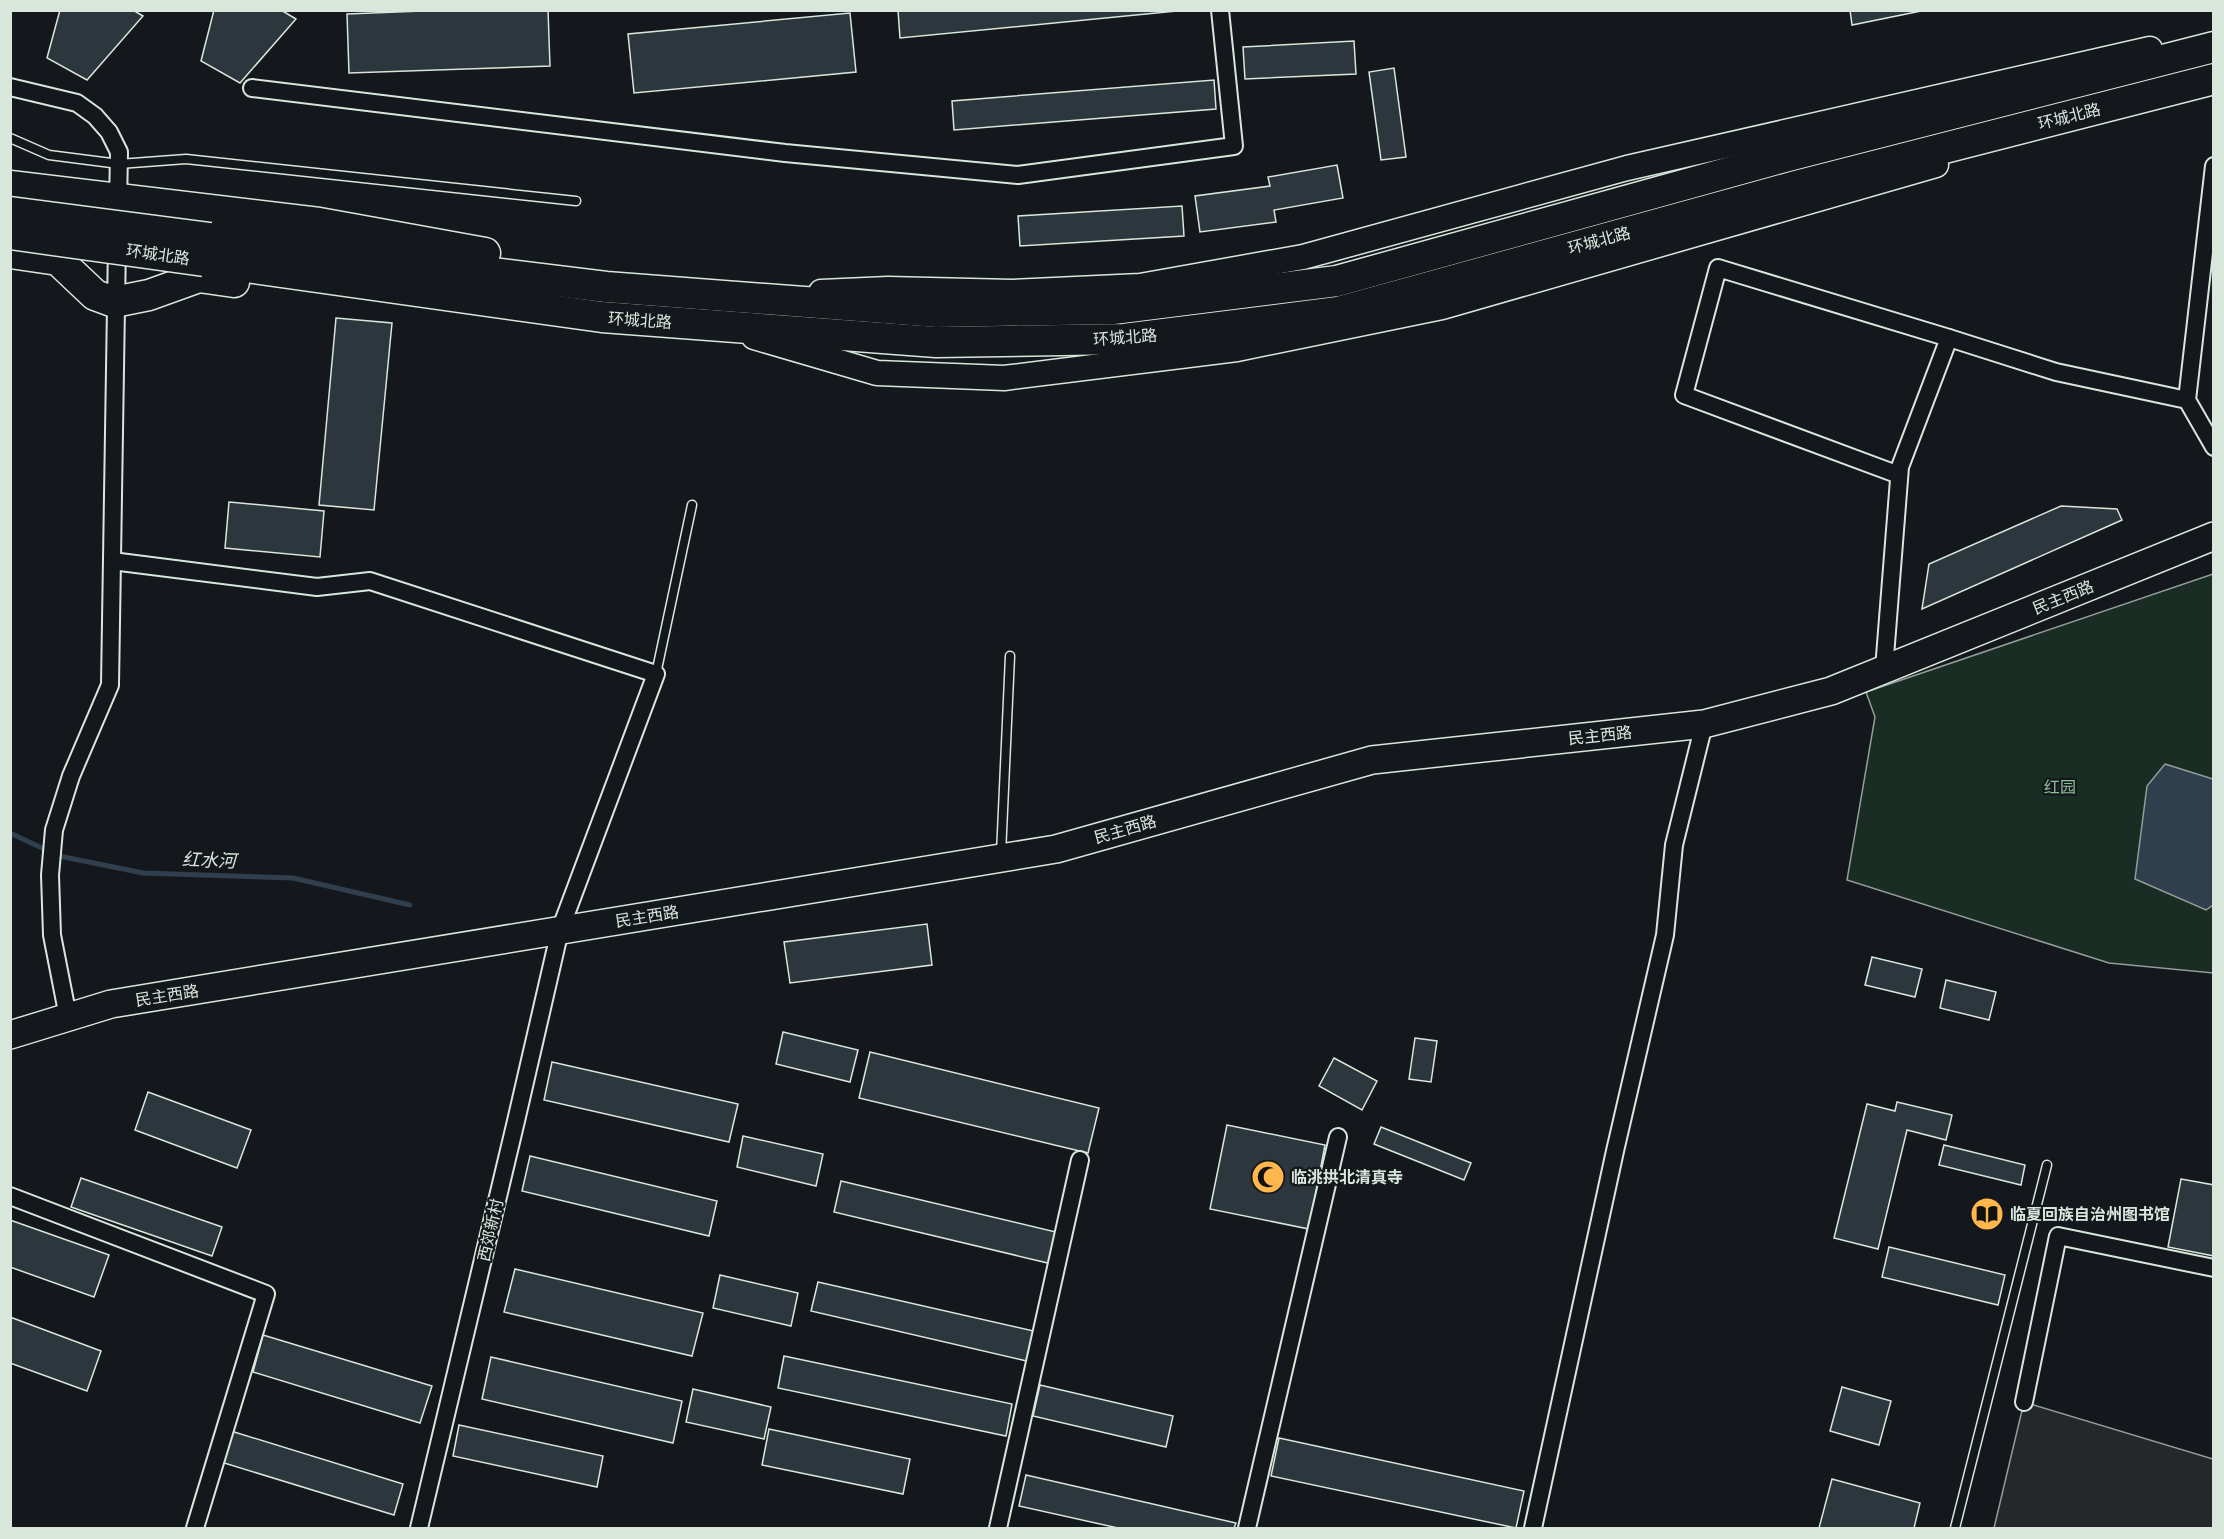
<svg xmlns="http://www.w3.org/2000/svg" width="2224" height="1539" viewBox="0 0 2224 1539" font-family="'PT Sans Narrow','Noto Sans SC',sans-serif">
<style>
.green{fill:#1a2d24;stroke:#939e99;stroke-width:1.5}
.parking{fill:#24282b;stroke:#939e99;stroke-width:1.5}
.water{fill:#2f3f4d;stroke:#939e99;stroke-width:1.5}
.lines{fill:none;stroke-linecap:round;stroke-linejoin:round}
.stream{stroke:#2f3f4d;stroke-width:5}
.building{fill:#2c363c;stroke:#d8e6dc;stroke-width:1.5}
.lane-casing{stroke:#d8e6dc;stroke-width:11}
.street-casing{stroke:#d8e6dc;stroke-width:20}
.secondary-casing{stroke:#d8e6dc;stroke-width:27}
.primary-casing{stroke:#d8e6dc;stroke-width:30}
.highway-casing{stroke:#d8e6dc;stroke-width:33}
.lane{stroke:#14181c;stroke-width:8}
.street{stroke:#14181c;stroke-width:16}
.secondary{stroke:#14181c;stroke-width:24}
.primary{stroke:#14181c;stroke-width:27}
.highway{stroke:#14181c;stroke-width:30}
.highway-bridge-casing{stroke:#d8e6dc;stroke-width:33;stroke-linecap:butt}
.highway-bridge{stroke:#14181c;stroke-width:30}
.labels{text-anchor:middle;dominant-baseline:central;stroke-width:4.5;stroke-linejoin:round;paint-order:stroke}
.street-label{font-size:16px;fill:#d8e6dc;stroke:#14181c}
.park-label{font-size:16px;fill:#8ac095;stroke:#14181c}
.poi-label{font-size:16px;font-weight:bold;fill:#d8e6dc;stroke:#14181c;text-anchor:start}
.water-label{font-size:18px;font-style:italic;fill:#d8e6dc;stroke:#14181c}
</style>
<rect width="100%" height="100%" fill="#14181c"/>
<polygon class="green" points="2213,574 2213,973 2109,963 1847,880 1875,717 1866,692"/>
<polygon class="parking" points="2024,1402 2213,1459 2213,1528 1994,1528"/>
<polygon class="water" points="2165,764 2213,779 2213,905 2206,910 2135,879 2147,786"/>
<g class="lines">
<polyline class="stream" points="10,833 59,856 143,873 293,878 410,905"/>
</g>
<g class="building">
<polygon points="60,10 133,10 143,16 87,80 47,58"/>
<polygon points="214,10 281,10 296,19 240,83 201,61"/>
<polygon points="447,10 548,10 550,66 349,73 347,14"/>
<polygon points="898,10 1187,10 900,38"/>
<polygon points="1850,10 1926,10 1852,25"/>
<polygon points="850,13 856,72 634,93 628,34"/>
<polygon points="1354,41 1356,74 1245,79 1243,47"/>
<polygon points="1394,68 1406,157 1381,160 1369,72"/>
<polygon points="1214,80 1216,109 954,130 952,101"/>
<polygon points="1337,165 1343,198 1274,210 1276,222 1200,232 1195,196 1270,186 1268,177"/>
<polygon points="1182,206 1184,236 1020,246 1018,216"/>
<polygon points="336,318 392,323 374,510 319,505"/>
<polygon points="229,502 324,511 320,557 225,548"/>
<polygon points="2061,506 2117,509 2122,520 1922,609 1929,564"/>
<polygon points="927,924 932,965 790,983 784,942"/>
<polygon points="1872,957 1922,969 1915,997 1865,985"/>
<polygon points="1946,980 1996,992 1989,1020 1940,1008"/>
<polygon points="783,1032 858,1050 850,1082 776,1064"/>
<polygon points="1415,1038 1437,1041 1431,1082 1409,1079"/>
<polygon points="870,1052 1099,1108 1088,1153 859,1098"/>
<polygon points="1334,1058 1377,1081 1362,1110 1319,1086"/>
<polygon points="552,1062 738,1104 729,1142 544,1100"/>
<polygon points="148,1092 251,1130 237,1168 135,1130"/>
<polygon points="1897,1102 1952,1115 1946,1140 1907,1130 1878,1249 1834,1238 1867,1104 1895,1111"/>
<polygon points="1227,1125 1325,1145 1309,1229 1210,1209"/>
<polygon points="1381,1127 1471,1163 1464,1180 1374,1144"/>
<polygon points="743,1136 823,1154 816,1186 737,1167"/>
<polygon points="1944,1145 2025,1165 2021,1185 1939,1165"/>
<polygon points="530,1156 717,1201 709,1236 522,1191"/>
<polygon points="81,1178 222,1227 212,1256 71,1207"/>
<polygon points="2181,1179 2214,1185 2214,1256 2168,1247"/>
<polygon points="841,1181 1060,1233 1052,1264 834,1212"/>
<polygon points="10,1220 109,1255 94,1297 10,1267"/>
<polygon points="1889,1247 2005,1275 1998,1305 1882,1277"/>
<polygon points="515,1269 703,1313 692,1356 504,1312"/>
<polygon points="720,1275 798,1293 791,1326 713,1308"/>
<polygon points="818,1282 1038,1332 1031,1362 811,1311"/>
<polygon points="10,1317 101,1351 87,1391 10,1363"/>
<polygon points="263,1335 432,1386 420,1423 253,1372"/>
<polygon points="784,1356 1012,1404 1006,1436 778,1388"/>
<polygon points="491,1357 682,1401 673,1443 482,1399"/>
<polygon points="1040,1385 1173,1416 1166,1447 1033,1416"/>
<polygon points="1842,1387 1891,1401 1879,1445 1830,1431"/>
<polygon points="693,1389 771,1407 764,1439 686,1422"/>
<polygon points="459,1425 603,1456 597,1487 453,1456"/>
<polygon points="769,1429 910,1459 903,1494 762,1465"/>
<polygon points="231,1431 403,1484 394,1515 221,1462"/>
<polygon points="1279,1438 1524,1491 1516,1528 1271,1476"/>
<polygon points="1026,1475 1236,1523 1234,1528 1118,1528 1019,1506"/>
<polygon points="1832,1479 1920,1503 1914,1528 1819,1528"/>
</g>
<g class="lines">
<g class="lane-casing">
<g id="lane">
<polyline points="10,138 49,155 119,164 186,159 576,201"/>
<polyline points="656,674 692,505"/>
<polyline points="1001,854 1010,656"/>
<polyline points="1955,1528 2047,1165"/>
</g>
</g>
<g class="street-casing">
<g id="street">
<polyline points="10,87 77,103 95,116 109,132 119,152 118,206"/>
<polyline points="252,88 785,153 1018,175 1234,146 1220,10"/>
<polyline points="2214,166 2187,400 2214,447"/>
<polyline points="1899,475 1684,395 1718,268 1949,338 2056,372 2187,400"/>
<polyline points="112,561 317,587 370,581 656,674 560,930 516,1121 419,1528"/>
<polyline points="1884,669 1900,467 1949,338"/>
<polyline points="68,1017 52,935 50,875 54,830 71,776 110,685 117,243"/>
<polyline points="10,1196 266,1294 195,1528"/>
<polyline points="2024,1402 2058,1236 2214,1268"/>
<polyline points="998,1528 1080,1160"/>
<polyline points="1247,1528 1338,1137"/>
<polyline points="1533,1528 1615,1151 1665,935 1674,845 1704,724"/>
</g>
</g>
<g class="secondary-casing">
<g id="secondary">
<polyline points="821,292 888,289 1012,292 1140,286 1303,257 1627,168 2150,49"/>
<polyline points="754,337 877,373 1004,378 1237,349 1442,307 1936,165"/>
</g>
</g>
<g class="primary-casing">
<polyline id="primary" points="10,1035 111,1004 1056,849 1372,760 1704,724 1831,691 2214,536"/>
</g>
<g class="highway-casing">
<g id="highway">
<polyline points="10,186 319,223 485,253"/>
<polyline points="210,238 606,287 937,312 1113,309 1337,281 1788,156 2214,47"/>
<polyline points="10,253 58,260 95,295 114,302 149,295 199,277 234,282"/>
<polyline points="204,261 602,317 936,342 1124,339 1338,312 1796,186 2214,79"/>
</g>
</g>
<use href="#lane" class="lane"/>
<use href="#street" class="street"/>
<use href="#secondary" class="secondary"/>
<use href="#primary" class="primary"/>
<use href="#highway" class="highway"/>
<g class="highway-bridge-casing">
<g id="highway-bridge">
<polyline points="10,212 210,238"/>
<polyline points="10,234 204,261"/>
</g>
</g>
<use href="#highway-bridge" class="highway-bridge"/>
</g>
<defs>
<g id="mosque-disc" transform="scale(1.725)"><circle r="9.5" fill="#ffb74d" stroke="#14181c"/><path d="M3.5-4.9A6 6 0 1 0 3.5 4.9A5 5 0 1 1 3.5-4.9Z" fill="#111"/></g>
<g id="library-disc" transform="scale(1.725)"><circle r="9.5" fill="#ffb74d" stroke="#14181c"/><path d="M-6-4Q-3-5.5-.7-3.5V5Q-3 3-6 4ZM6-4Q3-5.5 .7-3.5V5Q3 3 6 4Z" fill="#111"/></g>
</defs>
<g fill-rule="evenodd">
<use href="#mosque-disc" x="1268" y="1177"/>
<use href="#library-disc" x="1987" y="1214"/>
</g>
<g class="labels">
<g class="street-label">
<text transform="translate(2069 116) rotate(-14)">环城北路</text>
<text transform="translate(1599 240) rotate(-15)">环城北路</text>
<text transform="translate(158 254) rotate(8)">环城北路</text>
<text transform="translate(640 320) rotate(4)">环城北路</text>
<text transform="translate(1125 337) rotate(-4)">环城北路</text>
<text transform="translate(2063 597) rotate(-22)">民主西路</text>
<text transform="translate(1600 735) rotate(-6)">民主西路</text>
<text transform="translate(1125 829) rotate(-16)">民主西路</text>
<text transform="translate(647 916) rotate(-9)">民主西路</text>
<text transform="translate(167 995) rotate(-9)">民主西路</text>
<text transform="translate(490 1230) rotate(-77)">西郊新村</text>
</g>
<g class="park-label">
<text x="2060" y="787">红园</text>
</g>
<g class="poi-label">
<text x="1291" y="1177">临洮拱北清真寺</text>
<text x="2010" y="1214">临夏回族自治州图书馆</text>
</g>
<g class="water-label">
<text transform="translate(209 860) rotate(2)">红水河</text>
</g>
</g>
<rect width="2224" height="1539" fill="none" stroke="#d8e6dc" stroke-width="24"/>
</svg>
